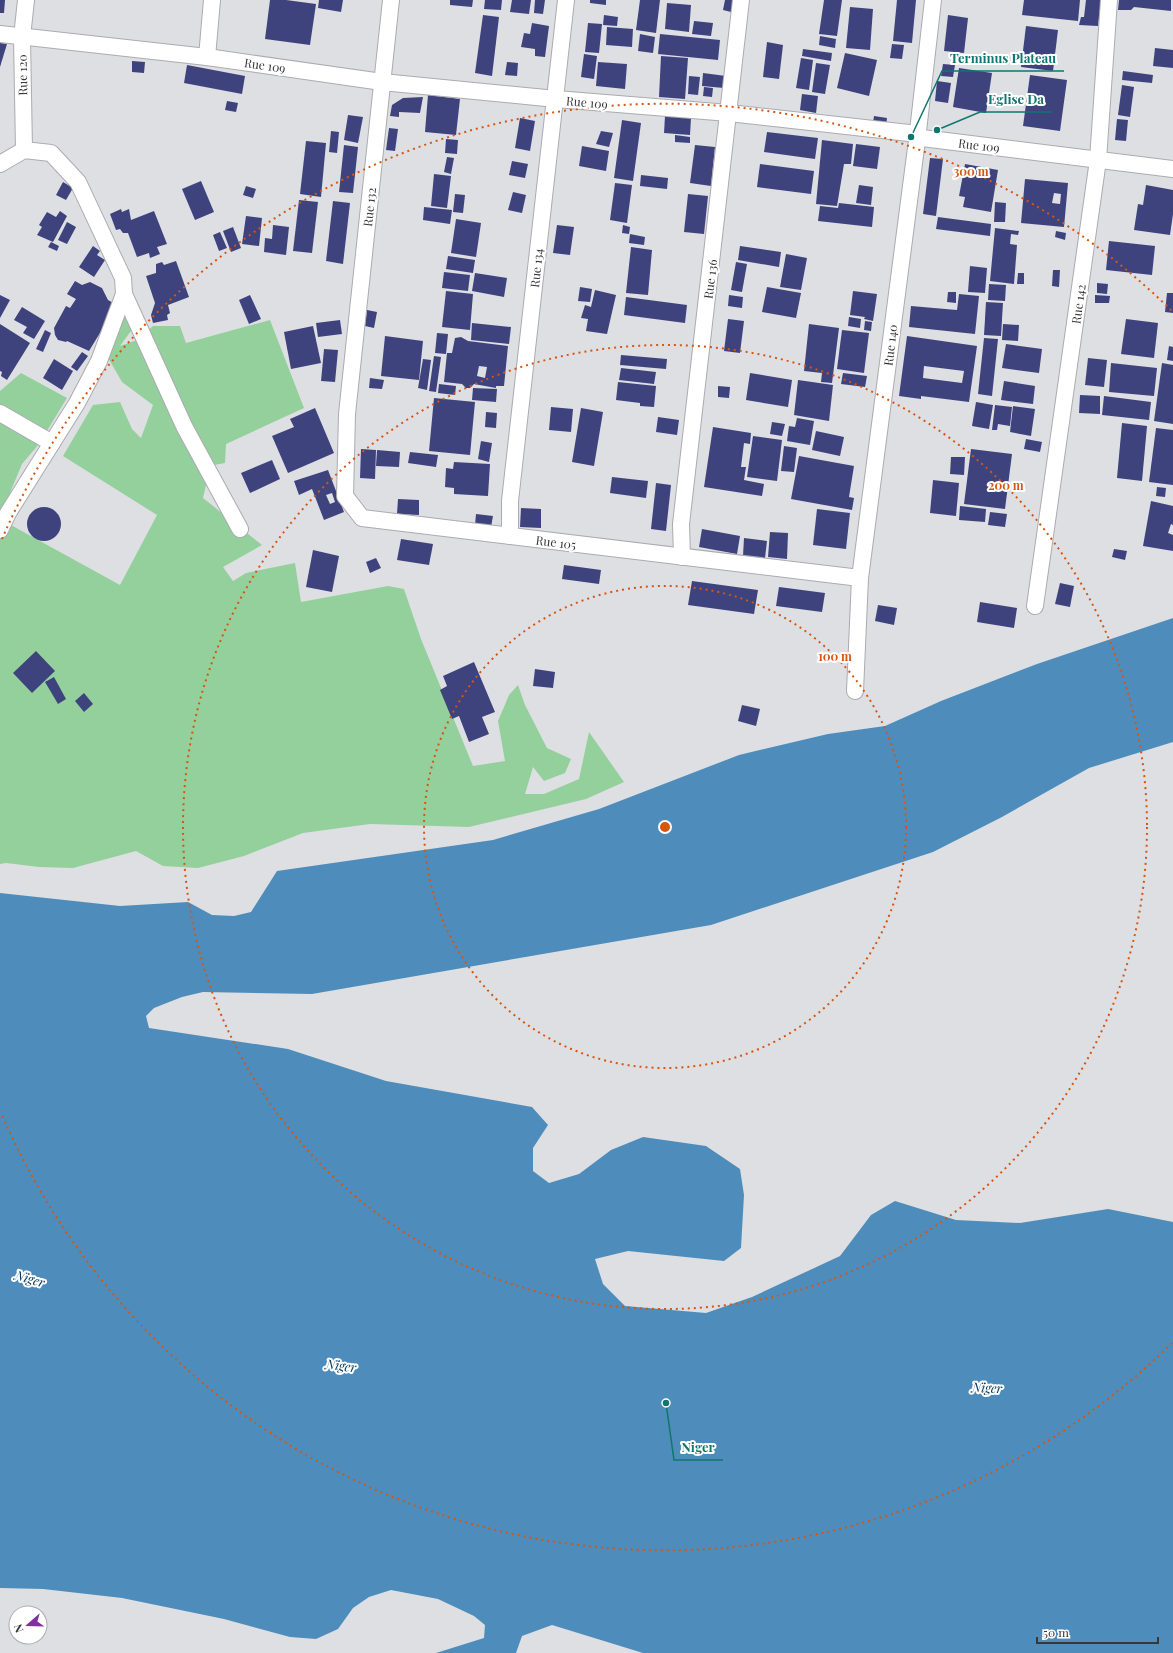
<svg xmlns="http://www.w3.org/2000/svg" width="1173" height="1653" viewBox="0 0 1173 1653" font-family="'Playfair Display',serif">
<style>
.green{fill:#94d09c}
.water{fill:#4e8dbb}
.building{fill:#3f437d;fill-rule:evenodd}
.lines{fill:none;stroke-linecap:round;stroke-linejoin:round}
.street-casing{stroke:#ababb0;stroke-width:18}
.street{stroke:#fff;stroke-width:16}
.ring{fill:none;stroke:#d65610;stroke-width:2;stroke-dasharray:2 4}
.labels{text-anchor:middle;dominant-baseline:central;stroke-width:4;stroke-linejoin:round;paint-order:stroke}
.street-label{font-size:12px;fill:#373739;stroke:#fff}
.water-label{font-size:13px;font-style:italic;fill:#043858;stroke:#fff}
.centre{fill:#d65610;stroke:#fff;stroke-width:2}
.ring-label{font-size:12px;text-anchor:middle;font-weight:bold;fill:#d65610;stroke:#fff;stroke-width:4;stroke-linejoin:round;paint-order:stroke}
.leader{fill:none;stroke:#0f766e;stroke-width:1.5}
.callout-dot{fill:#0f766e;stroke:#fff;stroke-width:1.5}
.callout-label{font-size:13px;text-anchor:middle;font-weight:bold;fill:#0f766e;stroke:#fff;stroke-width:4;stroke-linejoin:round;paint-order:stroke}
</style>
<rect width="100%" height="100%" fill="#dedfe3"/>
<g class="green">
<polygon points="130,293 136,324 120,346 137,340 153,326 180,326 186,343 270,320 304,408 226,444 225,463 214,465 211,463 203,498 262,545 223,567 233,581 246,573 295,563 301,602 388,586 404,589 421,639 473,766 505,761 498,721 509,695 518,685 525,705 547,748 571,759 565,773 544,781 533,767 525,794 544,794 579,779 589,732 624,782 586,799 469,827 370,824 303,833 244,856 198,868 163,866 136,851 73,868 39,867 6,863 0,864 0,519 120,585 157,515 63,456 93,405 120,402 132,429 141,438 153,405 122,382 99,342"/>
<polygon points="21,373 67,398 39,444 22,464 0,517 0,391"/>
</g>
<polygon class="water" points="1173,618 1173,742 1089,768 1002,817 933,852 711,925 312,994 203,992 182,997 154,1008 146,1016 149,1028 288,1049 386,1081 532,1107 548,1125 533,1148 533,1171 549,1183 579,1174 611,1150 643,1137 706,1146 740,1169 744,1195 741,1248 724,1261 628,1251 595,1259 603,1284 625,1306 706,1313 752,1297 840,1256 871,1215 895,1201 956,1220 1020,1223 1108,1209 1173,1222 1173,1653 643,1653 552,1625 522,1636 516,1653 436,1653 484,1638 485,1625 474,1616 438,1599 391,1590 369,1597 353,1608 338,1629 316,1639 290,1637 224,1619 122,1598 43,1589 0,1588 0,893 120,906 188,902 212,915 234,916 251,912 277,871 493,840 599,809 739,755 828,734 885,726 941,701 1037,664"/>
<g class="building">
<polygon points="0,0 5,0 4,13 0,13"/>
<polygon points="270,0 286,0 316,4 310,45 265,39"/>
<polygon points="319,0 343,0 341,12 318,8"/>
<polygon points="450,0 473,0 472,7 450,5"/>
<polygon points="485,0 502,0 501,10 484,9"/>
<polygon points="512,0 531,0 529,14 510,12"/>
<polygon points="535,0 545,0 543,14 534,13"/>
<polygon points="590,0 606,0 606,5 590,3"/>
<polygon points="640,0 660,0 656,33 636,30"/>
<polygon points="725,0 734,0 731,12 723,10"/>
<polygon points="824,0 842,0 837,36 819,34"/>
<polygon points="897,0 916,0 912,43 893,41"/>
<polygon points="1024,0 1080,0 1078,21 1022,15"/>
<polygon points="1086,0 1101,0 1098,26 1079,25 1081,17 1084,17"/>
<polygon points="1119,0 1171,0 1171,11 1134,7 1131,10 1118,10"/>
<polygon points="667,3 691,5 689,32 665,29"/>
<polygon points="850,7 873,9 870,50 846,48"/>
<polygon points="483,15 499,17 492,76 475,73"/>
<polygon points="604,15 618,17 617,26 603,25"/>
<polygon points="948,15 968,18 964,53 944,51"/>
<polygon points="694,21 713,23 711,36 692,34"/>
<polygon points="532,23 549,26 545,57 535,56 535,49 521,47 524,33 530,34"/>
<polygon points="588,23 602,24 599,53 585,52"/>
<polygon points="1026,26 1058,30 1053,71 1021,67"/>
<polygon points="607,27 633,29 632,47 606,45"/>
<polygon points="640,34 655,37 653,53 638,51"/>
<polygon points="660,34 720,40 718,60 658,54"/>
<polygon points="820,36 836,39 835,48 819,45"/>
<polygon points="767,42 783,45 779,79 763,77"/>
<polygon points="0,43 7,44 0,67"/>
<polygon points="892,44 904,45 902,59 890,58"/>
<polygon points="1155,48 1173,50 1173,68 1153,66"/>
<polygon points="803,49 832,53 831,61 802,56"/>
<polygon points="845,53 877,60 869,96 837,88"/>
<polygon points="584,54 597,56 594,79 581,77"/>
<polygon points="661,56 688,58 685,99 659,97"/>
<polygon points="801,58 813,60 809,90 796,88"/>
<polygon points="132,61 145,62 144,73 132,72"/>
<polygon points="507,62 518,63 517,76 505,75"/>
<polygon points="598,62 627,64 625,89 596,86"/>
<polygon points="816,63 830,65 825,94 812,92"/>
<polygon points="943,64 955,65 953,77 941,76"/>
<polygon points="187,65 245,76 242,94 184,83"/>
<polygon points="959,68 992,73 986,113 953,107"/>
<polygon points="1123,71 1153,75 1152,83 1122,80"/>
<polygon points="703,73 726,76 724,88 702,86"/>
<polygon points="1030,75 1067,80 1060,131 1023,126"/>
<polygon points="689,76 700,77 698,95 688,94"/>
<polygon points="937,81 951,83 948,103 935,101"/>
<polygon points="1122,85 1134,87 1130,117 1118,115"/>
<polygon points="704,87 713,88 712,97 703,96"/>
<polygon points="802,94 818,96 816,113 800,110"/>
<polygon points="428,95 460,99 456,135 425,132"/>
<polygon points="423,97 420,113 399,112 399,117 390,116 392,105 403,98"/>
<polygon points="227,101 238,103 236,112 225,110"/>
<polygon points="348,115 363,117 358,143 344,140"/>
<polygon points="665,116 691,118 690,135 664,133"/>
<polygon points="874,116 887,118 886,126 873,123"/>
<polygon points="520,118 535,121 530,151 515,148"/>
<polygon points="1117,119 1128,120 1126,141 1115,140"/>
<polygon points="622,120 641,123 633,181 614,178"/>
<polygon points="389,128 398,129 395,151 386,150"/>
<polygon points="331,131 339,132 337,153 329,152"/>
<polygon points="601,131 613,133 609,147 596,144"/>
<polygon points="767,132 818,138 815,159 764,152"/>
<polygon points="675,135 690,137 690,143 675,142"/>
<polygon points="446,139 458,140 457,154 445,153"/>
<polygon points="822,140 853,144 851,164 844,164 837,206 816,204"/>
<polygon points="306,141 326,143 321,197 300,194"/>
<polygon points="856,144 880,147 877,169 853,166"/>
<polygon points="344,145 358,147 353,193 339,192"/>
<polygon points="695,145 715,147 711,186 690,183"/>
<polygon points="582,146 609,151 606,171 579,166"/>
<polygon points="447,157 454,158 451,174 444,172"/>
<polygon points="930,158 943,159 936,216 923,214"/>
<polygon points="512,161 528,164 525,178 509,175"/>
<polygon points="760,164 814,171 811,194 757,187"/>
<polygon points="965,164 998,170 991,212 963,207 965,197 959,196"/>
<polygon points="434,174 451,176 447,208 431,206"/>
<polygon points="641,175 668,178 667,189 640,186"/>
<path d="M1025,179L1068,183L1064,227L1021,223ZM1054,193L1061,194L1060,204L1052,203Z"/>
<polygon points="201,181 214,212 195,220 182,189"/>
<polygon points="63,182 73,188 66,200 56,195"/>
<polygon points="615,183 632,185 627,223 610,220"/>
<polygon points="859,185 873,187 871,205 856,203"/>
<polygon points="1146,185 1173,190 1173,214 1170,235 1134,230 1138,204 1143,205"/>
<polygon points="246,186 256,189 253,198 243,195"/>
<polygon points="513,192 526,195 522,213 508,210"/>
<polygon points="455,194 465,195 463,213 453,212"/>
<polygon points="688,194 708,196 704,234 684,232"/>
<polygon points="299,200 318,202 312,253 293,251"/>
<polygon points="333,201 350,203 343,264 326,261"/>
<polygon points="995,202 1006,203 1005,222 994,222"/>
<polygon points="839,203 874,207 872,227 818,221 820,206 838,208"/>
<polygon points="424,207 452,210 450,224 423,220"/>
<polygon points="121,209 122,212 129,209 131,220 154,211 167,244 157,247 160,254 150,258 149,253 137,257 128,233 123,233 120,229 116,230 110,214"/>
<polygon points="60,211 67,216 53,242 37,235 42,227 39,225 47,212 56,217"/>
<polygon points="246,216 262,218 259,246 242,244"/>
<polygon points="938,217 991,224 990,236 936,229"/>
<polygon points="456,219 481,223 476,257 451,253"/>
<polygon points="67,222 76,227 67,244 58,240"/>
<polygon points="273,225 289,227 286,255 264,252 265,238 272,239"/>
<polygon points="557,225 574,227 570,255 553,253"/>
<polygon points="623,225 630,227 629,234 622,233"/>
<polygon points="233,227 241,248 231,252 223,231"/>
<polygon points="995,228 1019,231 1018,235 1011,234 1010,244 1017,245 1014,284 990,281"/>
<polygon points="1056,231 1066,233 1065,240 1055,237"/>
<polygon points="220,232 227,248 219,251 213,235"/>
<polygon points="630,234 645,237 644,245 629,243"/>
<polygon points="1109,241 1155,246 1152,275 1106,270"/>
<polygon points="51,242 59,246 57,251 48,247"/>
<polygon points="93,246 100,251 97,255 105,260 94,277 79,267"/>
<polygon points="740,246 781,252 779,267 738,260"/>
<polygon points="631,247 652,250 648,295 626,293"/>
<polygon points="786,254 807,258 801,290 780,287"/>
<polygon points="448,256 475,260 473,273 446,269"/>
<polygon points="176,261 189,297 168,305 170,313 167,315 168,320 153,323 151,315 155,303 146,276 156,273 156,264 162,262 164,265"/>
<polygon points="736,262 747,264 742,292 731,290"/>
<polygon points="970,266 987,268 985,293 968,292"/>
<polygon points="1053,270 1060,270 1059,287 1052,286"/>
<polygon points="444,272 470,275 468,291 442,288"/>
<polygon points="475,273 507,278 504,297 472,291"/>
<polygon points="1018,273 1024,273 1024,284 1017,284"/>
<polygon points="75,281 82,285 90,282 102,288 108,300 117,305 89,351 67,341 66,342 58,340 55,335 54,328 66,306 70,308 76,299 67,294"/>
<polygon points="1097,283 1108,284 1107,294 1097,293"/>
<polygon points="989,284 1006,285 1005,301 988,300"/>
<polygon points="580,287 592,289 590,302 578,301"/>
<polygon points="767,287 801,293 796,318 762,312"/>
<polygon points="595,290 616,295 607,334 586,331 588,319 581,318 585,305 591,307"/>
<polygon points="446,291 473,294 470,330 442,327"/>
<polygon points="853,291 877,294 873,321 864,319 865,317 850,315"/>
<polygon points="948,292 956,292 956,303 947,302"/>
<polygon points="1167,293 1173,293 1173,313 1165,312"/>
<polygon points="959,294 979,296 975,334 909,327 911,306 957,310"/>
<polygon points="0,295 10,300 0,318"/>
<polygon points="250,295 261,319 249,324 239,300"/>
<polygon points="729,295 743,297 742,308 728,306"/>
<polygon points="1095,295 1110,296 1109,303 1095,303"/>
<polygon points="626,297 687,305 685,323 624,315"/>
<polygon points="986,302 1003,303 1001,336 984,335"/>
<polygon points="22,307 45,321 34,339 23,333 27,327 14,320"/>
<polygon points="367,310 377,312 374,328 365,326"/>
<polygon points="849,317 861,319 860,328 848,326"/>
<polygon points="728,319 744,321 740,353 724,351"/>
<polygon points="1126,319 1158,323 1154,358 1121,354"/>
<polygon points="340,320 342,334 318,337 316,323"/>
<polygon points="865,321 872,322 871,331 864,330"/>
<polygon points="472,323 511,327 509,344 471,340"/>
<polygon points="0,324 30,343 7,380 1,376 2,372 0,371"/>
<polygon points="809,324 839,328 832,383 821,382 822,373 804,371"/>
<polygon points="1003,324 1019,325 1018,341 1002,340"/>
<polygon points="313,326 321,363 291,369 284,332"/>
<polygon points="45,330 51,333 43,352 36,349"/>
<polygon points="842,330 869,333 864,373 837,369"/>
<polygon points="437,333 448,334 446,354 435,353"/>
<polygon points="385,336 423,341 419,380 381,376"/>
<path d="M907,336L977,346L969,402L921,396V399L899,396ZM924,366L964,371L962,383L923,378Z"/>
<path d="M461,337L468,341L508,346L504,386H496V388L474,384L470,388H466L462,384L444,382L447,353H452L455,338ZM479,366L487,367L485,378L477,376Z"/>
<polygon points="984,338 998,339 992,396 978,394"/>
<polygon points="1006,344 1042,349 1039,373 1002,368"/>
<polygon points="1169,346 1173,347 1173,361 1167,360"/>
<polygon points="324,349 338,350 335,382 321,381"/>
<polygon points="82,352 88,356 77,371 71,367"/>
<polygon points="621,355 667,359 666,369 620,365"/>
<polygon points="434,356 441,357 436,392 429,391"/>
<polygon points="1088,358 1107,360 1104,387 1085,385"/>
<polygon points="54,359 73,371 62,390 43,378"/>
<polygon points="423,359 431,360 427,390 418,388"/>
<polygon points="1111,363 1157,368 1154,396 1109,392"/>
<polygon points="1162,363 1173,365 1173,424 1154,421"/>
<polygon points="621,368 656,372 654,384 619,380"/>
<polygon points="750,373 792,380 788,407 746,400"/>
<polygon points="843,373 867,376 865,387 841,384"/>
<polygon points="370,378 384,380 382,389 369,388"/>
<polygon points="798,380 833,385 829,421 794,415"/>
<polygon points="1004,381 1035,386 1033,404 1001,400"/>
<polygon points="618,382 656,386 654,407 640,406 640,403 616,400"/>
<polygon points="439,384 456,386 455,395 438,393"/>
<polygon points="718,386 730,387 729,398 718,397"/>
<polygon points="473,388 497,389 496,402 472,400"/>
<polygon points="1080,395 1100,396 1100,414 1079,413"/>
<polygon points="1104,396 1151,402 1149,420 1102,415"/>
<polygon points="434,398 475,402 470,455 429,451"/>
<polygon points="976,402 993,405 989,429 972,426"/>
<polygon points="995,405 1012,407 1010,426 998,424 997,430 992,430"/>
<polygon points="1013,406 1035,409 1031,436 1010,432"/>
<polygon points="551,407 573,409 571,432 549,430"/>
<polygon points="315,408 334,453 288,473 272,436 294,427 290,419"/>
<polygon points="581,408 603,412 594,466 572,462"/>
<polygon points="486,412 497,413 496,428 485,427"/>
<polygon points="658,417 679,420 677,435 656,432"/>
<polygon points="797,418 814,421 810,445 787,441 789,426 795,427"/>
<polygon points="772,422 785,424 782,436 770,434"/>
<polygon points="1122,423 1147,426 1142,481 1117,478"/>
<polygon points="713,427 751,433 750,444 744,443 741,467 746,467 744,480 764,484 762,496 704,487"/>
<polygon points="1156,428 1173,430 1173,485 1149,482"/>
<polygon points="816,431 844,437 840,456 812,450"/>
<polygon points="753,436 782,440 777,481 747,477"/>
<polygon points="1026,439 1042,442 1040,452 1024,449"/>
<polygon points="481,441 492,443 489,462 478,459"/>
<polygon points="784,446 797,448 794,472 781,471"/>
<polygon points="361,449 376,450 375,479 360,478"/>
<polygon points="971,449 1012,454 1005,509 964,504"/>
<polygon points="377,450 400,452 399,467 376,466"/>
<polygon points="410,452 438,455 436,467 408,463"/>
<polygon points="799,456 854,466 849,497 854,498 852,510 791,499"/>
<polygon points="951,457 965,457 964,475 950,474"/>
<polygon points="272,460 280,479 250,493 241,473"/>
<polygon points="454,462 490,464 488,496 454,494 454,488 445,487 446,468 453,469"/>
<path d="M328,470L344,512L324,520L312,489L299,495L294,481ZM332,493L335,502L330,504L326,495Z"/>
<polygon points="612,477 648,481 646,498 610,493"/>
<polygon points="933,480 959,483 956,516 930,513"/>
<polygon points="656,483 671,485 666,531 651,529"/>
<polygon points="1157,487 1166,488 1165,497 1156,496"/>
<polygon points="398,499 419,500 419,515 397,514"/>
<polygon points="1151,501 1173,506 1173,525 1171,524 1168,533 1173,535 1173,551 1143,546"/>
<polygon points="960,506 986,509 985,522 959,520"/>
<circle cx="44" cy="524" r="17"/>
<polygon points="521,508 541,509 541,528 520,527"/>
<polygon points="817,509 850,513 846,549 813,545"/>
<polygon points="990,512 1007,514 1005,527 988,525"/>
<polygon points="476,514 493,516 491,527 475,525"/>
<polygon points="702,529 740,536 737,554 699,547"/>
<polygon points="770,532 788,533 787,559 768,557"/>
<polygon points="744,538 767,541 765,558 743,556"/>
<polygon points="401,539 433,544 429,565 397,560"/>
<polygon points="1114,549 1127,551 1125,560 1112,557"/>
<polygon points="313,550 339,556 332,592 306,587"/>
<polygon points="376,558 381,568 370,573 366,562"/>
<polygon points="564,565 601,570 599,584 562,579"/>
<polygon points="692,581 758,590 754,614 688,605"/>
<polygon points="1060,583 1074,586 1070,607 1055,604"/>
<polygon points="779,587 825,593 822,612 776,606"/>
<polygon points="980,602 1017,608 1014,628 977,622"/>
<polygon points="878,605 897,608 894,625 875,621"/>
<polygon points="36,651 55,671 32,693 13,673"/>
<polygon points="474,662 495,712 482,717 489,734 469,742 459,716 452,719 440,690 447,686 443,676"/>
<polygon points="535,669 555,672 553,688 533,686"/>
<polygon points="54,677 66,699 58,704 45,682"/>
<polygon points="84,693 93,704 84,712 75,701"/>
<polygon points="742,705 760,709 756,726 738,721"/>
</g>
<g class="lines">
<g class="street-casing">
<g id="street">
<polyline points="391,0 347,414 345,496 362,518 860,578"/>
<polyline points="0,34 207,57 382,82 556,99 729,113 918,134 922,138 1173,169"/>
<polyline points="207,57 212,0"/>
<polyline points="24,150 22,37 26,0"/>
<polyline points="0,164 24,150 51,153 78,182 123,278 124,294 99,361 77,403 8,513 0,530"/>
<polyline points="124,294 184,426 240,529"/>
<polyline points="0,413 52,443"/>
<polyline points="510,536 510,501 566,0"/>
<polyline points="682,557 681,524 741,0"/>
<polyline points="1035,606 1098,160 1109,0"/>
<polyline points="855,691 860,578 917,140 933,0"/>
</g>
</g>
<use href="#street" class="street"/>
</g>
<g class="ring">
<circle cx="665" cy="827" r="241"/>
<circle cx="665" cy="827" r="482"/>
<path d="M1172 1343A723 723 0 0 1 2 1115M2 539A723 723 0 0 1 1172 311"/>
</g>
<g class="labels">
<g class="street-label">
<text transform="translate(265 65) rotate(8)">Rue 109</text>
<text transform="translate(22 75) rotate(-91)">Rue 120</text>
<text transform="translate(587 102) rotate(5)">Rue 109</text>
<text transform="translate(979 145) rotate(7)">Rue 109</text>
<text transform="translate(369 207) rotate(-84)">Rue 132</text>
<text transform="translate(536 268) rotate(-84)">Rue 134</text>
<text transform="translate(710 279) rotate(-83)">Rue 136</text>
<text transform="translate(1078 304) rotate(-82)">Rue 142</text>
<text transform="translate(890 345) rotate(-83)">Rue 140</text>
<text transform="translate(556 542) rotate(7)">Rue 105</text>
</g>
<g class="water-label">
<text transform="translate(30 1278) rotate(16)">Niger</text>
<text transform="translate(341 1365) rotate(7)">Niger</text>
<text transform="translate(987 1387) rotate(3)">Niger</text>
</g>
</g>
<circle cx="665" cy="827" r="6" class="centre"/>
<g class="ring-label">
<text x="971" y="176">300 m</text>
<text x="1006" y="490">200 m</text>
<text x="835" y="661">100 m</text>
</g>
<path class="leader" d="M911 137L942 71H1064M937 130L980 112H1052M666 1403L674 1460H723"/>
<g class="callout-dot">
<circle cx="911" cy="137" r="4"/>
<circle cx="937" cy="130" r="4"/>
<circle cx="666" cy="1403" r="4"/>
</g>
<g class="callout-label">
<text x="1003" y="63">Terminus Plateau</text>
<text x="1016" y="104">Eglise Da</text>
<text x="698" y="1452">Niger</text>
</g>
<g transform="translate(28 1625) rotate(250)"><circle r="19" fill="#ffffff" stroke="#afafb0"/>
<path d="M0-3L7 15L0 10L-7 15Z" fill="#8130a0"/>
<text y="-6" font-size="11" font-weight="bold" text-anchor="middle" fill="#373739">N</text>
</g>
<path d="M1037 1637v6h121v-6" fill="none" stroke="#373739" stroke-width="2"/>
<text x="1043" y="1637" font-size="12" fill="#373739" stroke="#ffffff" stroke-width="3" paint-order="stroke">50 m</text>
</svg>
